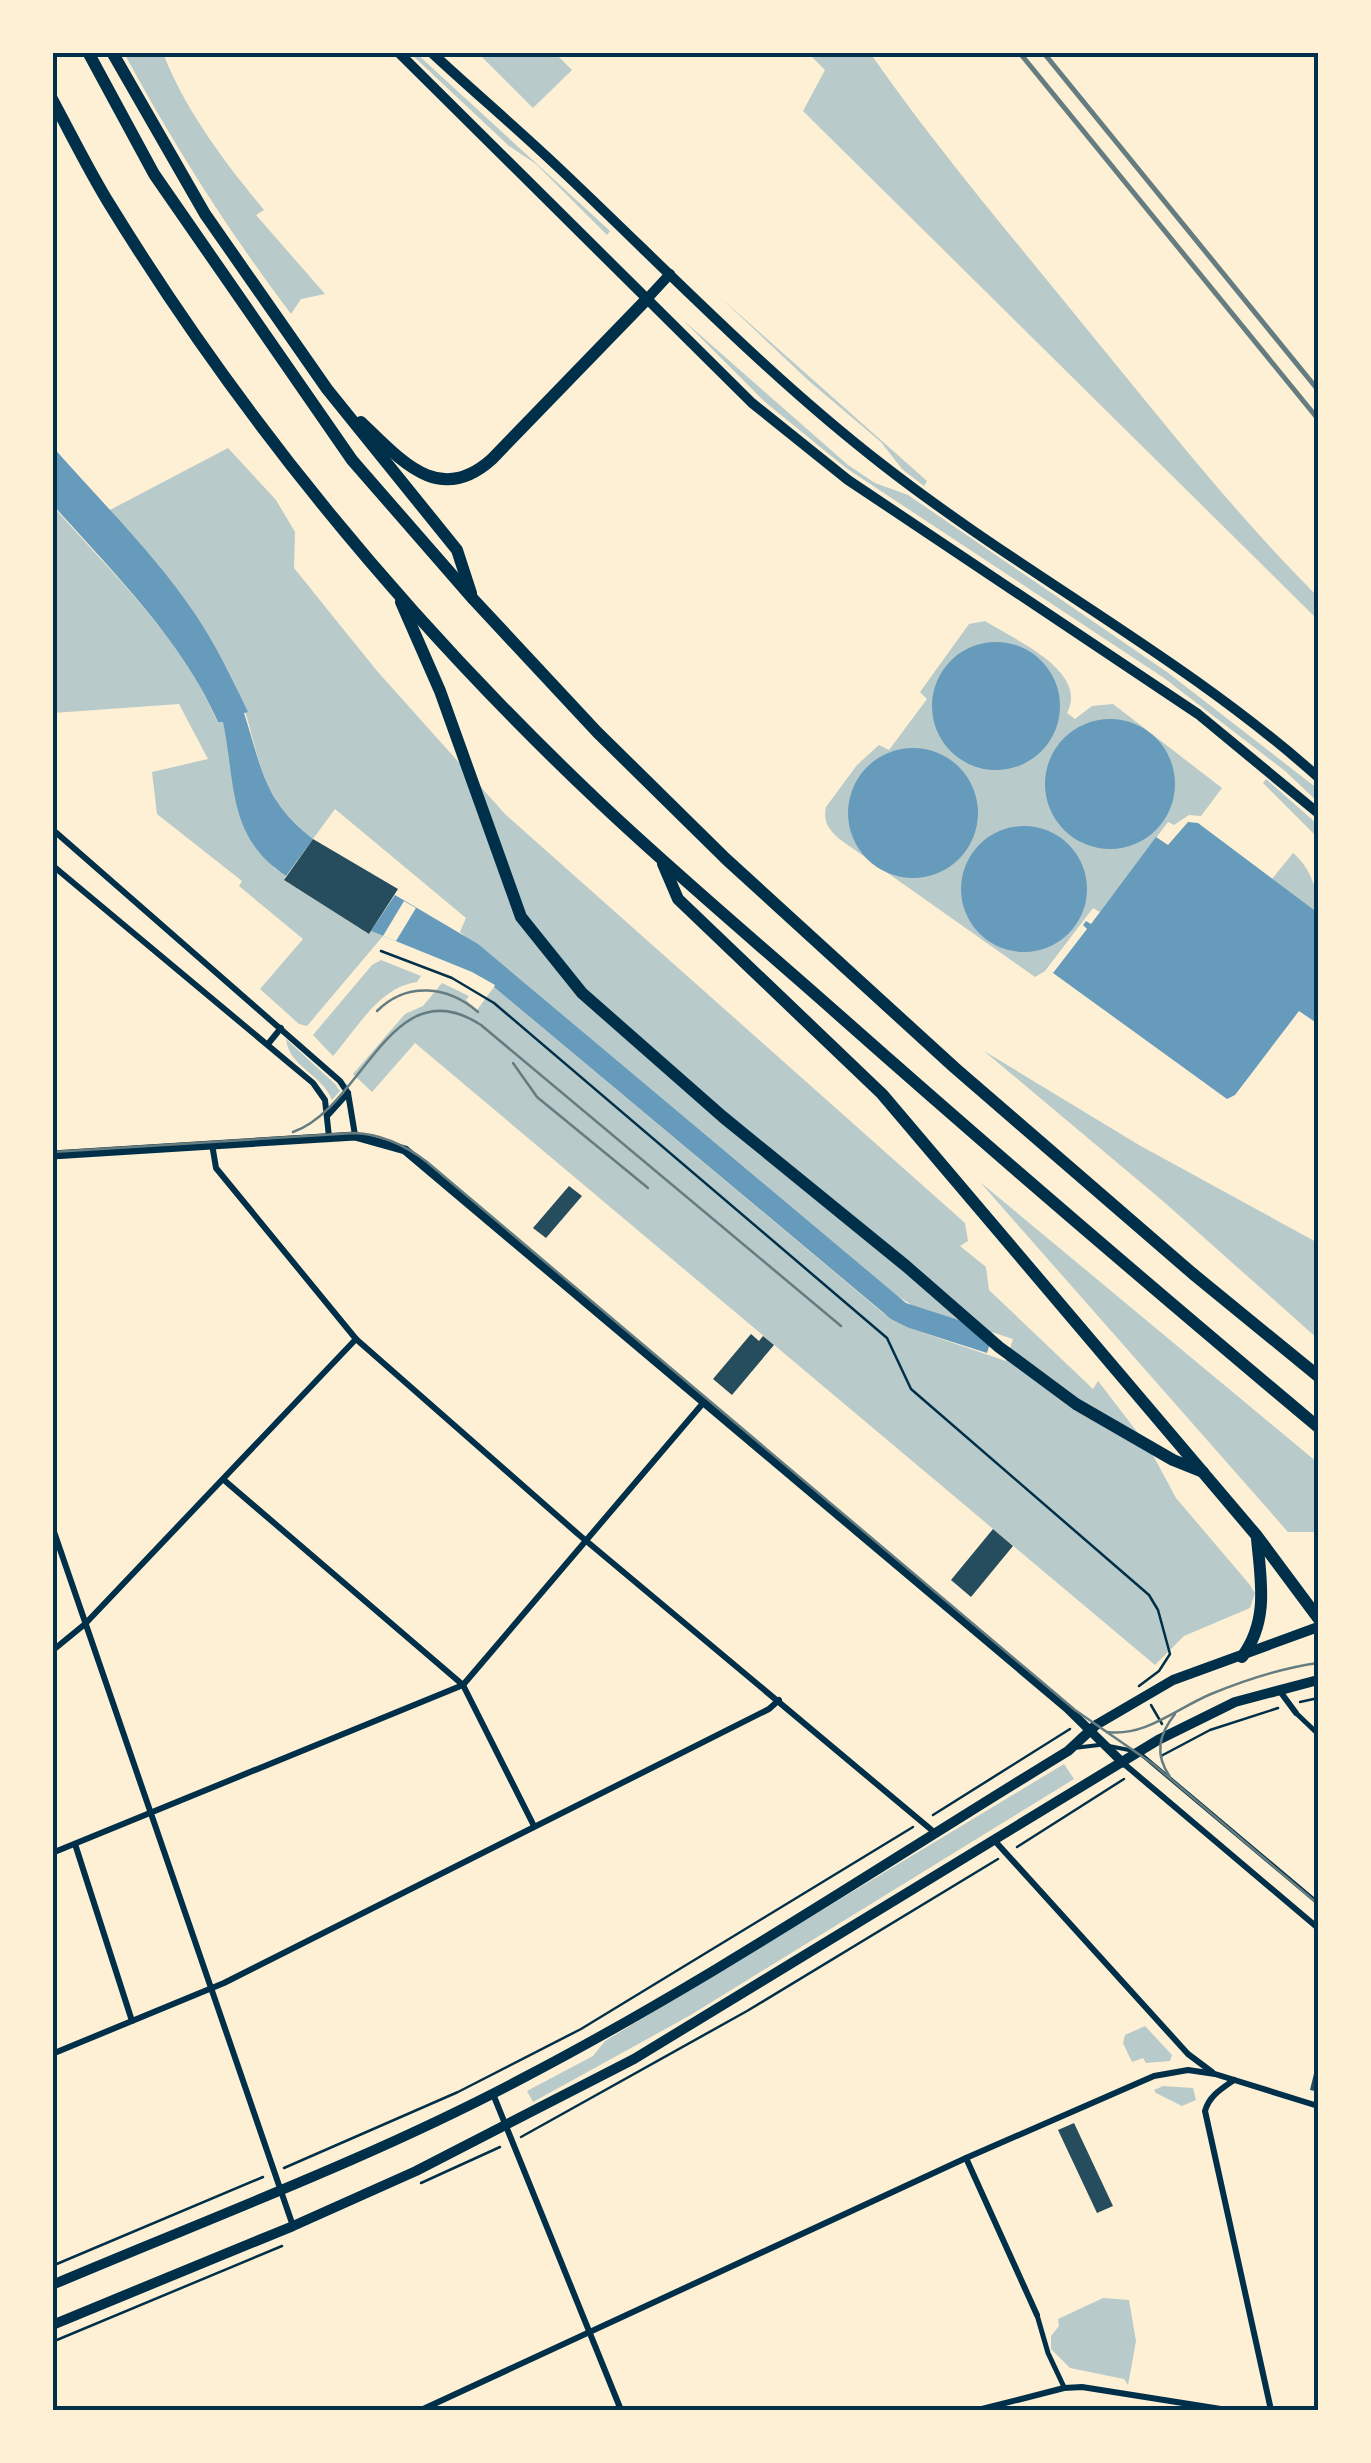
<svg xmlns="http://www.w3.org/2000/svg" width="1371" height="2463" viewBox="0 0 1371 2463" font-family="'Noto Sans',sans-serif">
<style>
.green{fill:#b9caca}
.water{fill:#669bbc}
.pier{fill:#fdf0d5}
.building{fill:#264d5e}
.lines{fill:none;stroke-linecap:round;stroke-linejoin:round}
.path{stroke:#003049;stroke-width:2.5}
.service{stroke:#003049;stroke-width:4}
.pedestrian{stroke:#003049;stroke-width:5}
.minor{stroke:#003049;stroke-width:6}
.tertiary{stroke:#003049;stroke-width:9}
.primary{stroke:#003049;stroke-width:10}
.motorway{stroke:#003049;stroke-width:12}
.tram{stroke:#657d81;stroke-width:2.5}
.rail{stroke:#657d81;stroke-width:5}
.neatline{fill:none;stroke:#003049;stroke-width:4}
</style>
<rect width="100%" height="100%" fill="#fdf0d5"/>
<g class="green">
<path d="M124,53H163C185,110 225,163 264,210L256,215L325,294L301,299L291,314C229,232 173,144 124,53Z"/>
<polygon points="410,53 416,53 610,231 607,235 536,164 509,146"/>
<polygon points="478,53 555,53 572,70 533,108"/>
<path d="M808,53H870C939,152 1019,245 1095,339C1167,427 1238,517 1318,597V620L803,111L825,70Z"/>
<polygon points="721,298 927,481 924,486 902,469 881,442 809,381"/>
<polygon points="683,320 848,465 875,483 908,495 1167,672 1318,789 1318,802 1285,771 1164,678 846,468 765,402"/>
<path d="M228,448L276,500L295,532L294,568L377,671L505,814L965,1223L968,1241L960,1246L986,1267L989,1290L1093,1389L1098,1381L1148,1446L1176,1498L1250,1585L1255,1593L1250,1608L1184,1636L1155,1665L415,1043L372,1092L353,1074L405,1014L423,1006L442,983L469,996L466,1000L477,1010L494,987L883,1313L909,1328L1006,1361L1013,1339L915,1307L896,1295L460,932L466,918L335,809L313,839C248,788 263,743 232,678C201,615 155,561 108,511Z"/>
<path d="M52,505C111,573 182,638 217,721H223L229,750L274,868L286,876L284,880L369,934L371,931L383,936L307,1026L299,1024L260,989L303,939L239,886L242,881L157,814L152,772L208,759L179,704L53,713Z"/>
<path d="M985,621C1015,640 1089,671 1067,713L1075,719L1092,706L1113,704L1222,788L1201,816L1189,815L1174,825L1168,822L1100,912L1093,908L1045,971L1035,977L838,838C828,828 823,822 826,807L857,765L879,745L889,750L927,699L920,692L969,624Z"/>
<polygon points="1266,779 1316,823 1318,838 1263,783"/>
<path d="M1293,853C1311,868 1318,891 1318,914L1272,879Z"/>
<path d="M381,960L421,976L417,982C379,987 357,1029 333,1056L313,1035L372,965Z"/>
<path d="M286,1039L335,1084L340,1091L332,1100C322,1074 289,1067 286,1039Z"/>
<polygon points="984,1051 1139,1145 1318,1243 1318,1339 1164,1202"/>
<polygon points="980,1182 1318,1463 1318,1532 1288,1532"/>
<polygon points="1064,1764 1074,1779 689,2016 533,2102 527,2091 593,2056 605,2041"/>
<polygon points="1145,2026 1172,2055 1170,2061 1146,2063 1143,2058 1132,2062 1123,2043 1125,2035"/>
<polygon points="1163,2086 1193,2088 1196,2100 1182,2106 1156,2093 1154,2090"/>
<polygon points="1103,2298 1129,2300 1136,2341 1128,2385 1124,2379 1070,2368 1051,2349 1051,2336 1059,2326 1058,2319"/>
</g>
<g class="water">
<path d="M52,446C101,502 156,555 197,617C217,647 233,680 248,712L244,713C262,769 264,801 313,839L286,876C227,837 236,784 223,722H218C183,641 111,570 53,505Z"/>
<circle cx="996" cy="706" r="64"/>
<circle cx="1110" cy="784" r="65"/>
<circle cx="913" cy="813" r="65"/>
<polygon points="1188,822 1198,823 1318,913 1318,1024 1299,1011 1235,1095 1227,1099 1053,973 1087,929 1083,925 1086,921 1091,924 1156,837 1168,845"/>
<circle cx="1024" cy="889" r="63"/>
<polygon points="395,895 478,944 906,1303 989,1330 993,1334 987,1353 909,1328 891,1319 494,987 495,985 472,972 371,931"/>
</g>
<polygon class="pier" points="404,901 416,908 396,941 383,936"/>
<g class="building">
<polygon points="313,839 398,889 369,934 284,880"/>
<polygon points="569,1186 582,1196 546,1238 533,1228"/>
<polygon points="751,1334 759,1341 763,1336 774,1345 732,1395 713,1379"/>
<polygon points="993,1529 1013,1546 971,1597 951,1580"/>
<polygon points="1317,2061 1318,2061 1318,2100 1315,2091 1310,2090"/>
<polygon points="1074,2123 1113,2206 1097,2213 1058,2130"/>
</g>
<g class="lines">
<g class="path">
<polyline points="381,951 452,978 494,1003 887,1338 911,1389 1149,1595 1158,1610 1170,1654 1159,1671 1139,1686"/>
<polyline points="1300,1702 1318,1698"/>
<polyline points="1151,1705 1162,1724"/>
<polyline points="1161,1756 1210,1730 1278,1708"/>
<polyline points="933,1815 1070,1729"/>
<polyline points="1017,1847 1124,1779"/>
<polyline points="521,2137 747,2011 998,1859"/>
<polyline points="284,2168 458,2092 581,2029 913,1827"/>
<polyline points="421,2183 500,2147"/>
<polyline points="52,2266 263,2177"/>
<polyline points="52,2342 282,2246"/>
</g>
<g class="service">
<polyline points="1109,1746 1134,1751"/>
<polyline points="1074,1748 1099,1745"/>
<polyline points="1142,1755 1318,1903"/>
</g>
<g class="pedestrian">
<polyline points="1296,1713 1318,1734"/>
<polyline points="1037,2315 1048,2353 1064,2387"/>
</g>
<g class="minor">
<polyline points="52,829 340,1081 348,1093 355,1135"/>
<polyline points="52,865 313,1083 325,1100 329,1137"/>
<polyline points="268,1044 281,1028"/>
<polyline points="328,1115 348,1093"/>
<polyline points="212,1144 216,1168 356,1339 578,1534 934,1832"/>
<polyline points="224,1480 463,1685 534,1826"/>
<polyline points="52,1526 293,2226"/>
<polyline points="52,1651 85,1624 356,1339"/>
<polyline points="1279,1690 1296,1713"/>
<polyline points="1123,1763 1318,1928"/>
<polyline points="994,1840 1188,2054 1212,2072"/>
<polyline points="75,1844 132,2021"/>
<polyline points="52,1853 463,1685 704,1402"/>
<polyline points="52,2054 224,1983 769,1709 779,1700"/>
<path d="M1234,2080C1221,2089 1209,2096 1205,2111L1271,2410"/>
<polyline points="493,2094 621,2410"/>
<polyline points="966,2158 1037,2315"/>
<polyline points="421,2410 966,2158 1154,2076 1188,2070 1215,2074 1318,2106"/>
<polyline points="978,2410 1064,2388 1082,2387 1227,2410"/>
</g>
<polyline class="tertiary" points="52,1155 355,1136 405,1150 1067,1708 1123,1763"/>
<g class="primary">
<polyline points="398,52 752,403 848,480 1198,714 1318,813"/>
<path d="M431,52C474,92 518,129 560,169C666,269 768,376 883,465C1024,575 1185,658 1318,777"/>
<polyline points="646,300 670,274"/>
<path d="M52,2285C210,2218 372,2158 523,2078C711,1980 887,1861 1068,1751L1096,1725L1173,1680L1318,1627"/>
<polyline points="52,2325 293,2226 416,2171 634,2059 1158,1740 1235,1702 1318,1680"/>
</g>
<g class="motorway">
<polyline points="88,52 154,174 352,460 474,600 597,732 726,859 955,1068 1192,1273 1318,1376"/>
<polyline points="112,52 205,214 327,389 457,550 471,593"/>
<path d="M52,99C71,134 89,171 110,205C244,423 411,624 597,800C675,874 759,944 840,1016C997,1155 1157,1292 1318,1427"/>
<path d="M361,422C401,460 439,507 492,459L646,300"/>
<polyline points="401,602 440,691 521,917 582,993 723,1117 906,1266 999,1347 1076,1404 1173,1460 1203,1472"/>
<polyline points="663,864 678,899 882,1094 1257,1536 1318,1618"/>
<path d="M1242,1657C1269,1621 1261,1581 1257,1539"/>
</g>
<g class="tram">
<path d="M377,1011C407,981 448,986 478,1012"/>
<polyline points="513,1063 537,1097 648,1188"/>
<path d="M293,1132C364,1107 391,966 481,1025L841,1326"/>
<path d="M52,1152L354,1133C382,1134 405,1145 427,1162L1075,1710L1153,1764L1318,1904"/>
<path d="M1107,1732C1146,1737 1177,1708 1211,1694C1245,1680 1282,1668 1318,1663"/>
<path d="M1170,1777C1154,1754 1159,1734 1175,1714"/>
</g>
<g class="rail">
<polyline points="1019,52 1318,419"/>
<polyline points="1043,52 1318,390"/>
</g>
</g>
<rect width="1371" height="2463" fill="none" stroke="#fdf0d5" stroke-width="110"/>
<rect x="55" y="55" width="1261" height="2353" class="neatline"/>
</svg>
